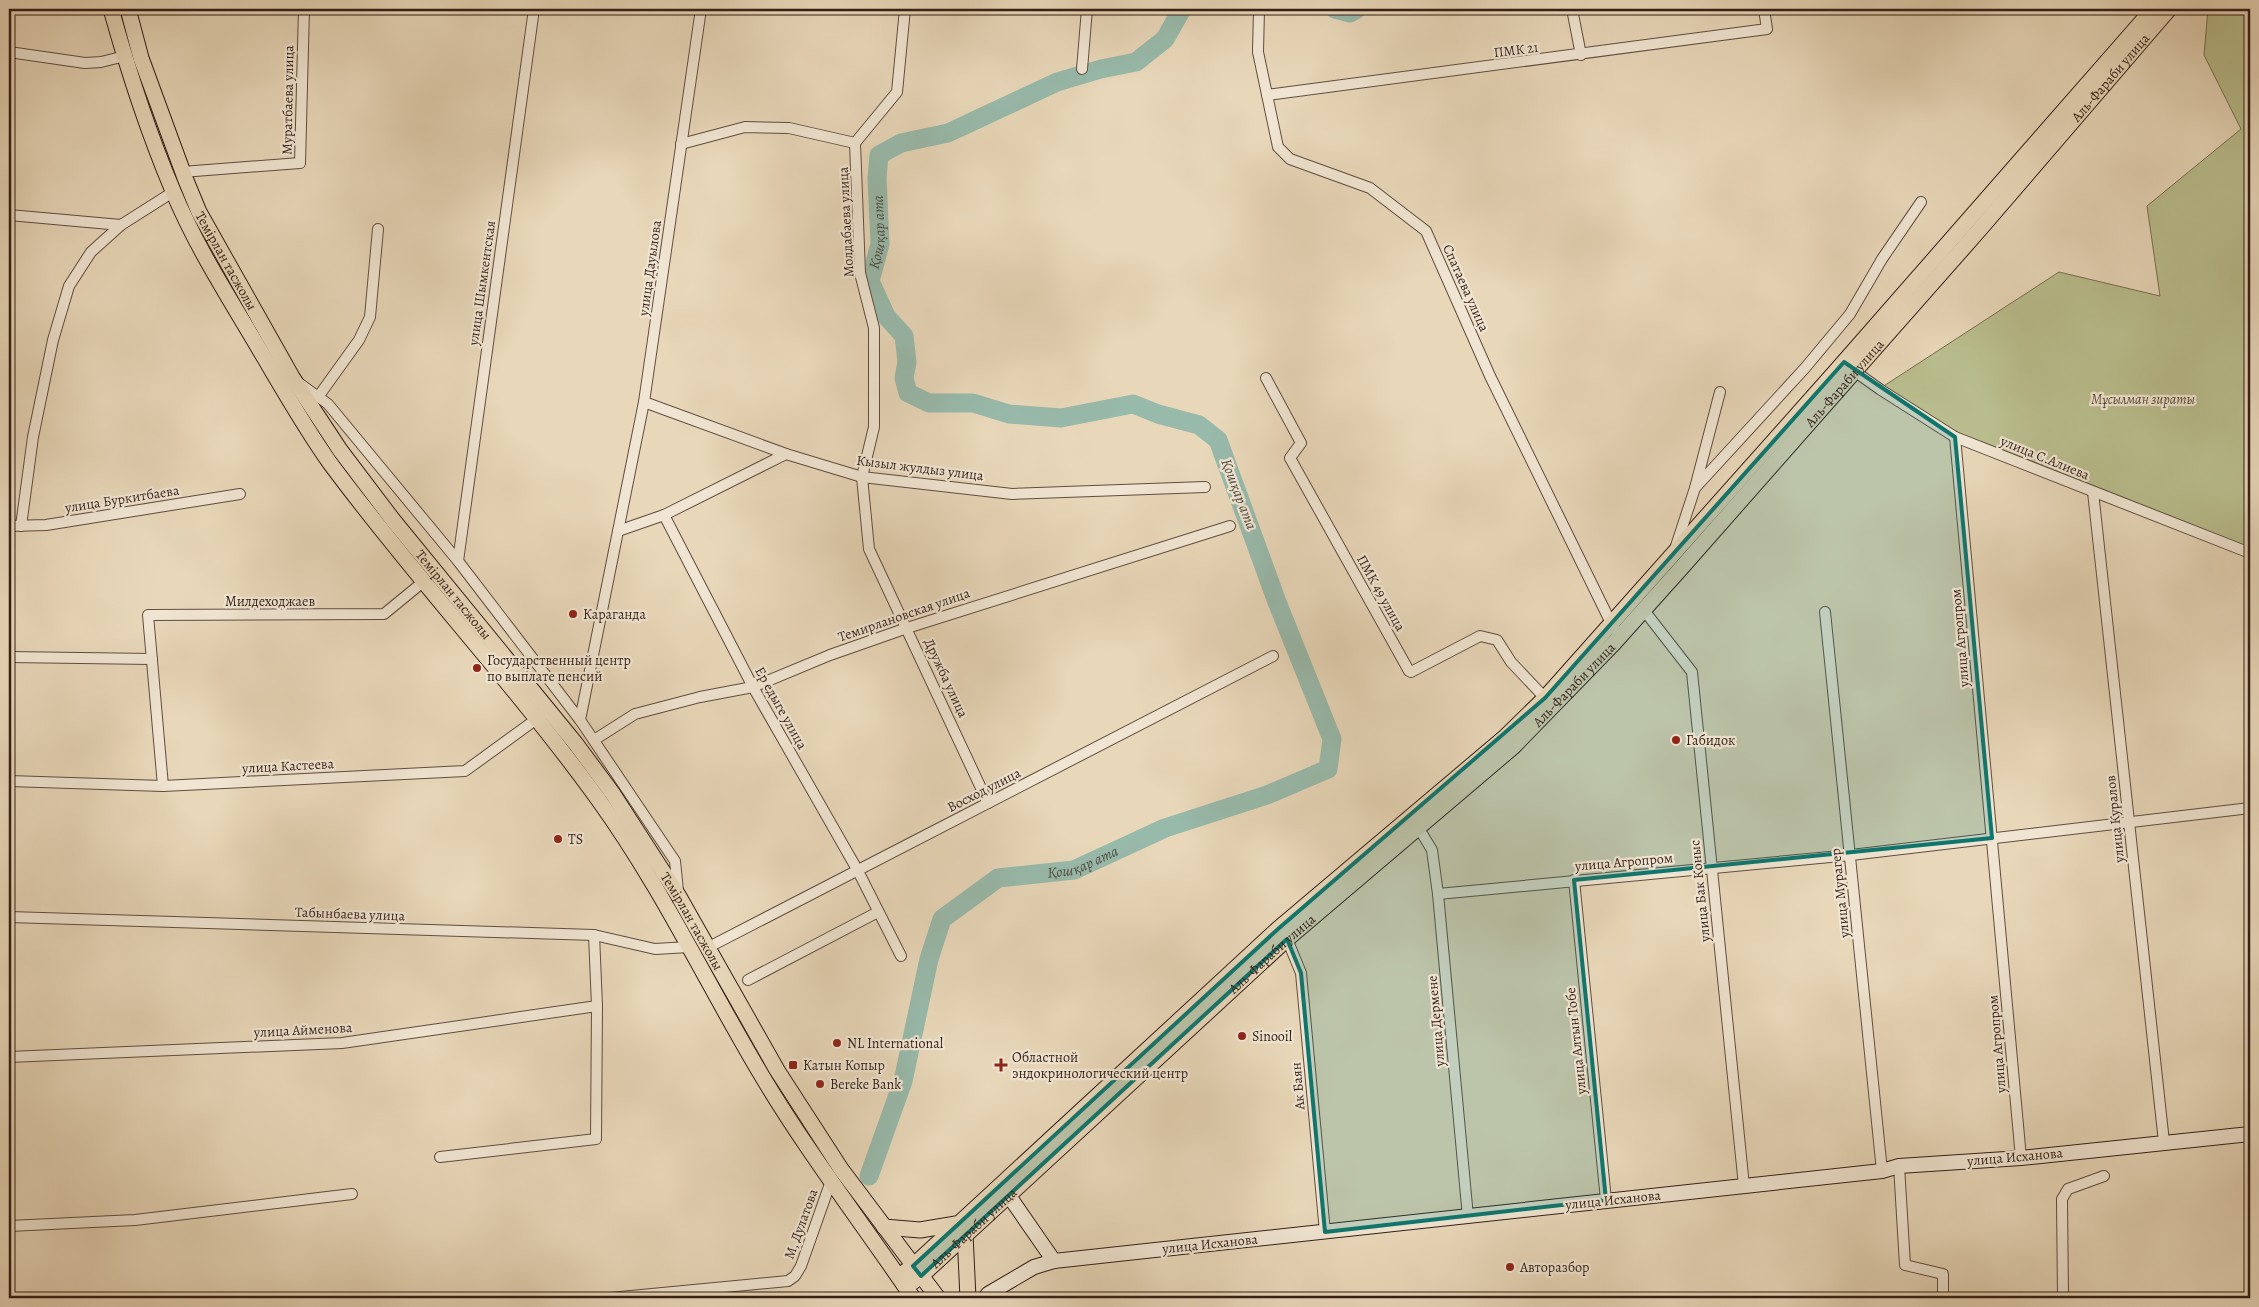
<svg xmlns="http://www.w3.org/2000/svg" width="2259" height="1307" viewBox="0 0 2259 1307" font-family="Alegreya,serif">
<style>
.green{fill:#b9bd8d;stroke:#766e52}
.lines{fill:none;stroke-linecap:round;stroke-linejoin:round}
.river{stroke:#98baab;stroke-width:19}
.street-casing{stroke:#604c40;stroke-width:12}
.secondary-casing{stroke:#331e17;stroke-width:16}
.primary-casing{stroke:#331e17;stroke-width:17}
.street{stroke:#f0e5d2;stroke-width:10}
.secondary{stroke:#f0e5d2;stroke-width:14}
.primary{stroke:#e8d7b9;stroke-width:15}
.marked{fill:#0f766e;fill-opacity:0.2;stroke:#0f766e;stroke-width:4;stroke-linejoin:round}
.poi-dot{fill:#8f2418;stroke:#f0e5d2;stroke-width:2}
.labels{text-anchor:middle;dominant-baseline:central;stroke-width:4.5;stroke-linejoin:round;paint-order:stroke}
.street-label{font-size:14px;fill:#331e17;stroke:#f0e5d2}
.park-label{font-size:14px;font-style:italic;fill:#544634;stroke:#f0e5d2}
.poi-label{font-size:14px;fill:#331e17;stroke:#f0e5d2;text-anchor:start}
.water-label{font-size:15px;font-style:italic;fill:#514d43;stroke:#f0e5d2}
</style>
<rect width="100%" height="100%" fill="#e8d7b9"/>
<filter id="stains"><feTurbulence type="fractalNoise" baseFrequency=".004" numOctaves="4"/><feColorMatrix values="0 0 0 0 .2 0 0 0 0 .09 0 0 0 0 .02 0 0 0 .5 -.17"/></filter>
<radialGradient id="worn" r=".72"><stop offset=".6" stop-color="#630" stop-opacity="0"/><stop offset="1" stop-color="#630" stop-opacity=".3"/></radialGradient>
<polygon class="green" points="2208,9 2250,9 2250,553 1955,437 1876,391 2059,272 2160,296 2147,206 2241,129 2204,55"/>
<g class="lines">
<g class="river">
<polyline points="1335,9 1350,13 1357,9"/>
<path id="s1" d="M869,1176L903,1081L929,959L942,919L998,878L1074,870L1165,828L1267,795L1328,769L1332,739L1277,602L1218,440L1199,425L1158,414L1133,404L1061,418L1009,414L973,403H929L908,393L904,378L907,362L904,336L886,316L870,281L880,244L877,178L879,155L901,143L948,133L1057,82L1101,69L1136,62L1165,39L1182,9"/>
</g>
<g class="street-casing">
<g id="street">
<polyline points="905,9 897,92 855,143 860,273 874,328 874,427 862,477 869,549 988,803"/>
<polyline points="1259,9 1258,52 1278,147 1290,159 1370,188 1426,231 1490,376 1612,625 1620,636"/>
<polyline points="1572,9 1581,55"/>
<polyline points="9,52 85,63 101,62 125,56"/>
<polyline points="1082,69 1087,9"/>
<polyline points="1267,95 1767,29 1764,9"/>
<polyline points="681,144 745,127 789,128 855,143"/>
<polyline points="182,172 300,163 304,9"/>
<polyline points="9,215 121,225 173,192"/>
<polyline points="1850,368 1881,390 1955,437 2250,553"/>
<polyline points="1266,378 1301,443 1290,458 1409,671 1411,672 1480,636 1497,640 1511,662 1545,698"/>
<polyline points="299,383 328,404 458,561 580,720 675,861 678,891"/>
<polyline points="318,397 359,340 370,317 378,229"/>
<polyline points="644,402 786,454 862,477 1012,494 1205,487"/>
<polyline points="1955,437 2021,1158"/>
<polyline points="1695,488 1805,368 1850,314 1882,259 1921,202"/>
<polyline points="2093,492 2164,1142"/>
<polyline points="664,515 786,454"/>
<polyline points="9,526 46,525 240,494"/>
<polyline points="21,526 33,437 53,340 69,286 91,252 121,225"/>
<polyline points="618,531 664,515 753,687 858,871 901,956"/>
<polyline points="1675,549 1695,488 1720,392"/>
<polyline points="458,561 534,9"/>
<polyline points="1643,609 1692,672 1744,1186"/>
<polyline points="1825,612 1882,1171"/>
<polyline points="9,657 152,659"/>
<polyline points="580,720 644,402 701,9"/>
<polyline points="594,740 635,714 700,697 753,687 830,655 907,628 1230,526"/>
<polyline points="9,781 163,786 465,771 542,715"/>
<polyline points="163,786 148,615 384,614 423,582"/>
<polyline points="1418,827 1432,850 1438,894 1468,1217"/>
<polyline points="1574,880 1606,1200"/>
<polyline points="1438,894 1851,855 2250,808"/>
<polyline points="9,917 594,935 655,949 689,947"/>
<polyline points="1287,939 1301,973 1325,1232"/>
<polyline points="707,948 1273,656"/>
<polyline points="748,980 878,912"/>
<polyline points="9,1057 342,1043 597,1006"/>
<polyline points="440,1157 596,1139 597,1006 594,935"/>
<polyline points="1899,1166 1905,1265 1943,1274 1943,1298"/>
<polyline points="9,1226 135,1220 352,1194"/>
<polyline points="610,1298 788,1281 795,1276 801,1266 831,1181"/>
<polyline points="2063,1298 2062,1199 2068,1189 2104,1176"/>
</g>
</g>
<g class="secondary-casing">
<g id="secondary">
<polyline points="1009,1196 1054,1261"/>
<polyline points="985,1298 988,1294 1034,1267 1054,1261 1882,1171 1899,1166 2021,1158 2250,1134"/>
</g>
</g>
<g class="primary-casing">
<g id="primary">
<path d="M111,9C128,70 148,132 173,191C196,247 230,299 261,352C283,389 305,428 330,463C415,578 514,683 598,799C661,886 707,984 762,1076C808,1153 863,1224 913,1298"/>
<path id="s2" d="M128,9L141,58L185,178L199,212L292,377L340,450L393,520L576,744L613,794L678,895L777,1070L841,1169L938,1298"/>
<polyline points="884,1227 920,1230 956,1224"/>
<polyline points="965,1234 968,1298"/>
<polyline points="899,1276 913,1266 1278,929 1504,738 1545,698 1844,362 2153,9"/>
<path id="s3" d="M906,1287L921,1276L1287,939L1513,747L1614,643L1683,566L1980,229L2169,9"/>
</g>
</g>
<use href="#street" class="street"/>
<use href="#secondary" class="secondary"/>
<use href="#primary" class="primary"/>
</g>
<path class="marked" d="M1844,362L1955,437L1992,838L1574,880L1606,1200L1325,1232L1301,973L1287,939L921,1276L913,1266L1278,929L1545,698Z"/>
<g class="poi-dot">
<circle cx="573" cy="614" r="5"/>
<circle cx="477" cy="668" r="5"/>
<circle cx="1676" cy="740" r="5"/>
<circle cx="558" cy="839" r="5"/>
<circle cx="1242" cy="1036" r="5"/>
<circle cx="837" cy="1043" r="5"/>
<rect x="788" y="1060" width="10" height="10" rx="2.5"/>
<path d="M998.5 1057.5h5v5h5v5h-5v5h-5v-5h-5v-5h5z"/>
<circle cx="820" cy="1084" r="5"/>
<circle cx="1510" cy="1267" r="5"/>
</g>
<g class="labels">
<g class="street-label">
<text transform="translate(1516 50) rotate(-7)">ПМК 21</text>
<text stroke="none"><textPath href="#s3" startOffset="1710">Аль-Фараби улица</textPath></text>
<text transform="translate(288 100) rotate(-89)">Муратбаева улица</text>
<text transform="translate(846 222) rotate(-93)">Молдабаева улица</text>
<text stroke="none"><textPath href="#s2" startOffset="271">Темірлан тасжолы</textPath></text>
<text transform="translate(650 268) rotate(-82)">улица Дауылова</text>
<text transform="translate(482 283) rotate(-82)">улица Шымкентская</text>
<text transform="translate(1466 288) rotate(66)">Спатаева улица</text>
<text stroke="none"><textPath href="#s3" startOffset="1305">Аль-Фараби улица</textPath></text>
<text transform="translate(2045 458) rotate(22)">улица С.Алиева</text>
<text transform="translate(920 468) rotate(7)">Кызыл жулдыз улица</text>
<text transform="translate(122 499) rotate(-9)">улица Буркитбаева</text>
<text transform="translate(1381 593) rotate(61)">ПМК 49 улица</text>
<text stroke="none"><textPath href="#s2" startOffset="676">Темірлан тасжолы</textPath></text>
<text x="270" y="601">Милдеходжаев</text>
<text transform="translate(904 615) rotate(-19)">Темирлановская улица</text>
<text transform="translate(1960 638) rotate(-95)">улица Агропром</text>
<text transform="translate(946 678) rotate(65)">Дружба улица</text>
<text stroke="none"><textPath href="#s3" startOffset="900">Аль-Фараби улица</textPath></text>
<text transform="translate(781 708) rotate(61)">Ер едыге улица</text>
<text transform="translate(288 766) rotate(-3)">улица Кастеева</text>
<text transform="translate(984 790) rotate(-27)">Восход улица</text>
<text transform="translate(2115 819) rotate(-96)">улица Куралов</text>
<text transform="translate(1624 862) rotate(-5)">улица Агропром</text>
<text transform="translate(1700 891) rotate(-96)">улица Бак Коныс</text>
<text transform="translate(1840 893) rotate(-96)">улица Мурагер</text>
<text transform="translate(350 914) rotate(2)">Табынбаева улица</text>
<text stroke="none"><textPath href="#s2" startOffset="1081">Темірлан тасжолы</textPath></text>
<text stroke="none"><textPath href="#s3" startOffset="495">Аль-Фараби улица</textPath></text>
<text transform="translate(1436 1021) rotate(-95)">улица Дермене</text>
<text transform="translate(303 1030) rotate(-3)">улица Айменова</text>
<text transform="translate(1576 1041) rotate(-96)">улица Алтын Тобе</text>
<text transform="translate(1997 1044) rotate(-95)">улица Агропром</text>
<text transform="translate(1298 1086) rotate(-95)">Ак Баян</text>
<text transform="translate(2015 1157) rotate(-5)">улица Исханова</text>
<text transform="translate(1613 1200) rotate(-6)">улица Исханова</text>
<text transform="translate(801 1224) rotate(-70)">М, Дулатова</text>
<text stroke="none"><textPath href="#s3" startOffset="90">Аль-Фараби улица</textPath></text>
<text transform="translate(1210 1244) rotate(-6)">улица Исханова</text>
</g>
<g class="park-label">
<text x="2143" y="399">Мұсылман зираты</text>
</g>
<g class="poi-label">
<text x="583" y="614">Караганда</text>
<text x="487" y="660">Государственный центр<tspan x="487" dy="16">по выплате пенсий</tspan></text>
<text x="1686" y="740">Габидок</text>
<text x="568" y="839">TS</text>
<text x="1252" y="1036">Sinooil</text>
<text x="847" y="1043">NL International</text>
<text x="1012" y="1057">Областной<tspan x="1012" dy="16">эндокринологический центр</tspan></text>
<text x="803" y="1065">Катын Копыр</text>
<text x="830" y="1084">Bereke Bank</text>
<text x="1520" y="1267">Авторазбор</text>
</g>
<g class="water-label">
<text stroke="none"><textPath href="#s1" startOffset="1535">Қошқар ата</textPath></text>
<text transform="translate(1239 494) rotate(69)">Қошқар ата</text>
<text stroke="none"><textPath href="#s1" startOffset="424">Қошқар ата</textPath></text>
</g>
</g>
<rect width="2259" height="1307" fill="none" stroke="#e8d7b9" stroke-width="30"/>
<rect x="10" y="10" width="2239" height="1287" fill="none" stroke="#331e17" stroke-width="2.5"/>
<rect x="15" y="15" width="2229" height="1277" fill="none" stroke="#331e17"/>
<rect width="100%" height="100%" filter="url(#stains)"/>
<rect width="100%" height="100%" fill="url(#worn)"/>
</svg>
